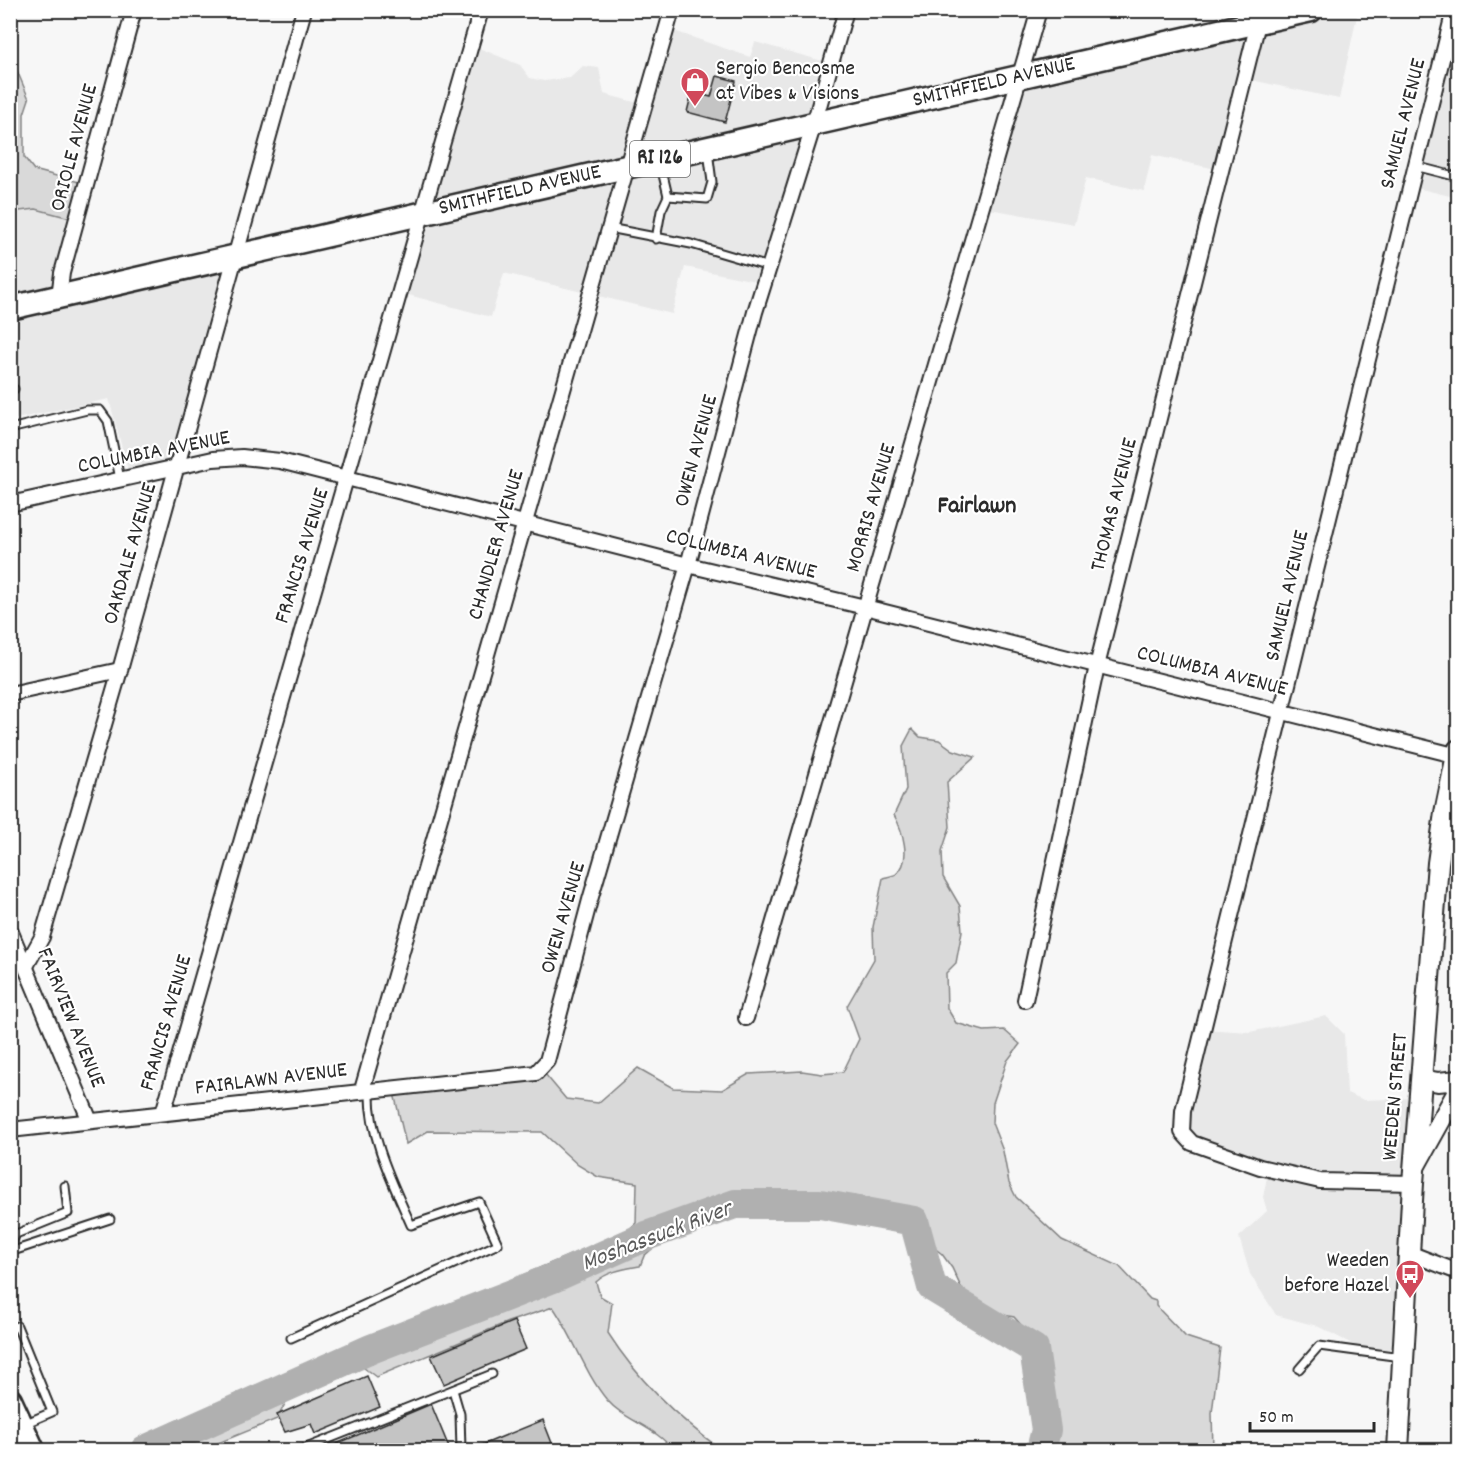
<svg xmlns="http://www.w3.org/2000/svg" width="1469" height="1461" viewBox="0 0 1469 1461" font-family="Dekko,sans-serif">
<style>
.built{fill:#e8e8e8}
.green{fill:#d9d9d9;stroke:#828282;stroke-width:1.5}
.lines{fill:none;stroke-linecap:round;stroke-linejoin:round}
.river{stroke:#b0b0b0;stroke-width:30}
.building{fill:#c4c4c4;stroke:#2b2b2b;stroke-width:1.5}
.service-casing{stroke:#2b2b2b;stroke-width:11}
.minor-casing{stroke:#2b2b2b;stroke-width:18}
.tertiary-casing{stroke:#2b2b2b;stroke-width:22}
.secondary-casing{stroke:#2b2b2b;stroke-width:24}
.primary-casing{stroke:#2b2b2b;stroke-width:27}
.service{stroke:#fff;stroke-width:7}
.minor{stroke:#fff;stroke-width:14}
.tertiary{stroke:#fff;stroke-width:18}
.secondary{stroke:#fff;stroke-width:20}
.primary{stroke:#fff;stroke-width:22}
.labels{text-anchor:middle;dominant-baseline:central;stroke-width:4.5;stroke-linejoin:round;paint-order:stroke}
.shield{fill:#fff;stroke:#6b6b6b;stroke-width:1.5}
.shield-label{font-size:21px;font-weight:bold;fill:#2b2b2b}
.poi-label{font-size:22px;fill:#2b2b2b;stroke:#fff;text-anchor:start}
.street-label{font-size:22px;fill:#2b2b2b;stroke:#fff}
.neighbourhood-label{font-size:24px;font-weight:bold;fill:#2b2b2b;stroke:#fff}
.water-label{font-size:24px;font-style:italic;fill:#5a5a5a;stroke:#fff}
</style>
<rect width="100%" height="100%" fill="#f7f7f7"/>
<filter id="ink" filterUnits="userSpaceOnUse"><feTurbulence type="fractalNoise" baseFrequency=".0167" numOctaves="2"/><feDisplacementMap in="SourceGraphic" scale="12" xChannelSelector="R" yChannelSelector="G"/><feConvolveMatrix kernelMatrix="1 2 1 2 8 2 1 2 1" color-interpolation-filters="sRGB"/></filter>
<g filter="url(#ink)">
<g class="built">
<polygon points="1239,11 1358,11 1339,99 1247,79 1220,170 1152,155 1144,191 1086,178 1074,224 978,207 1014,80 1242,23"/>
<polygon points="1443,11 1458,11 1458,198 1409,186 1440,49"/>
<polygon points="668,29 750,57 755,42 826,62 761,282 685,267 672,314 504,273 491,317 401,293 474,46 520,65 530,78 544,81 570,78 583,66 599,68 604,94 642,104"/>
<polygon points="36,209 74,219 54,296 227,261 177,468 130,478 109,399 11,420 10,212"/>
<polygon points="1326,1016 1344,1034 1347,1093 1364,1100 1415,1098 1429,1102 1410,1179 1400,1350 1358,1347 1317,1326 1276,1315 1250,1274 1239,1237 1267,1211 1263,1197 1268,1172 1192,1140 1178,1114 1203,1029 1250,1032"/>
</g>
<g class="green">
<polygon points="10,54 29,99 24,114 24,157 34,170 83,183 74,219 36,209 11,212"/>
<path d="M912,729L920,737L939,740L953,750L975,757L947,782L950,827L942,851L943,877L960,906L962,931L956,963L946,973L947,1008L956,1023L984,1031L1004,1030L1020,1044L1007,1061L993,1103L992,1123L1003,1151L1009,1183L1016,1197L1062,1240L1119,1266L1150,1299L1156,1301V1306L1186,1337L1220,1348L1212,1413L1213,1450H1053L1048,1355L1014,1317L971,1309L952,1268L942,1254L907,1227L851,1212L704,1220L666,1237L644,1256L640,1266C624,1269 608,1271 596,1282L600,1296L612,1303L608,1333C638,1380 677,1418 722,1450H673C656,1427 624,1420 607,1400C584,1372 574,1337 553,1307L508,1322L376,1377L356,1362L295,1385L277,1419L201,1450H153L159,1448L161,1438L171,1423L627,1231L636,1223L637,1183L598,1177L578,1165L542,1132L428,1131L406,1144L393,1089L540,1068L566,1099L598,1103L638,1068L673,1088L722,1090L749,1074L802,1071L822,1074L843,1072L859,1039L847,1006L874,959L873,927L883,878C886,877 893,876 896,874C913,861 902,829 894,815L906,789L903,746Z"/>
</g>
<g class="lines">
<polyline class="river" points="145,1450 371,1349 553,1278 649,1235 735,1204 820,1204 914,1221 932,1287 1034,1349 1046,1430 1041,1450"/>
</g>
<g class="building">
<polygon points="717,76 736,81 725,122 687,112 692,92 711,97"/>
<polygon points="514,1321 526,1349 444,1384 431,1356"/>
<polygon points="367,1376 380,1407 315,1434 311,1424 285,1432 277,1415"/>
<polygon points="431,1404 450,1450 322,1450"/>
<polygon points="543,1420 552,1443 533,1450 470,1450"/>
</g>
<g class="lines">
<g class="service-casing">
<g id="service">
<polyline points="1415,166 1458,177"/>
<polyline points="668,196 707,199 712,182 708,151"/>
<polyline points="609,228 691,244 769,267"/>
<polyline points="656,239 661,211 668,196 660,162"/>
<polyline points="10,389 14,389"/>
<polyline points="10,429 87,410 100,410 108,421 120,479"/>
<polyline points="10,1246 16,1234 68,1213 65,1186"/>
<polyline points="10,1252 110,1219"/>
<polyline points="10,1329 17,1326 52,1412 24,1424"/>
<path d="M291,1338L498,1244L479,1202L411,1225C393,1184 368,1135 370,1089"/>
<polyline points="1299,1369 1319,1346 1401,1357"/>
<polyline points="453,1390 460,1414 461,1450"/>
<polyline points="301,1450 492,1374"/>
<polyline points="1448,1450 1458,1450"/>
</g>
</g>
<g class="minor-casing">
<g id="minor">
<polyline points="59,297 62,273 134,10"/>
<polyline points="10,504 213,459 242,457 280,461 688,565 865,607 1458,756"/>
<polyline points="10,694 120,670"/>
<polyline points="10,930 90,1121"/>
<polyline points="26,966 42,937 120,670 304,10"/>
<polyline points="1025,1000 1097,666 1258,23"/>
<polyline points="746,1018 1039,10"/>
<polyline points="362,1090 672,10"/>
<path d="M163,1113C268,745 377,379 481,10"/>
<polyline points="10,1130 536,1073 547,1061 590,900 688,565 755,312 814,124 846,10"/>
<polyline points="1413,1183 1320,1181 1260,1167 1192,1143 1182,1132 1183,1111 1454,10"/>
<polyline points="1409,1253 1458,1272"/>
</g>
</g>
<g class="tertiary-casing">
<g id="tertiary">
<polyline points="1422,1079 1438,1082 1458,1080"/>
<polyline points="1414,1169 1458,1090"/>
</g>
</g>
<g class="secondary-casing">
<polyline id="secondary" points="1398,1450 1413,1183 1438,863 1445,813 1458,750"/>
</g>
<g class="primary-casing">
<g id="primary">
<polyline points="10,308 1311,10"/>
<polyline points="10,1400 33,1450"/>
</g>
</g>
<use href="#service" class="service"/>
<use href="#minor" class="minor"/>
<use href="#tertiary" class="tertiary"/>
<use href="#secondary" class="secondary"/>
<use href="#primary" class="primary"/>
</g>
</g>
<defs>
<g id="shop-pin" transform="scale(1.5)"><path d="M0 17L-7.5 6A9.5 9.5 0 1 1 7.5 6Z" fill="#d1495b" stroke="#fff"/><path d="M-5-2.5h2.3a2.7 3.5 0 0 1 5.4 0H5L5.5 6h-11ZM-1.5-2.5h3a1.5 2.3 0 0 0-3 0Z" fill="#fff"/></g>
<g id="bus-pin" transform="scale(1.5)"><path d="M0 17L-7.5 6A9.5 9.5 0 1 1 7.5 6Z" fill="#d1495b" stroke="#fff"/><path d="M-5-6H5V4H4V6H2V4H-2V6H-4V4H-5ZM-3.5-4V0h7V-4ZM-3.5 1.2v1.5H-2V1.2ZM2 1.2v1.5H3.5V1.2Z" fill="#fff"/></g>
</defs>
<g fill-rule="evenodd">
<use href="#shop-pin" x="695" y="82"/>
<use href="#bus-pin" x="1410" y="1274"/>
</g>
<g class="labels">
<rect class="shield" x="630" y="141" width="60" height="36" rx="4.5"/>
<g class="shield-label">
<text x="660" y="159">RI 126</text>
</g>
<g class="poi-label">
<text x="716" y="69">Sergio Bencosme<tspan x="716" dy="25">at Vibes &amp; Visions</tspan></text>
<text x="1389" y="1261" text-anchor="end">Weeden<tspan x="1389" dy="25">before Hazel</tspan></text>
</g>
<g class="street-label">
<text transform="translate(994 83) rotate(-13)">SMITHFIELD AVENUE</text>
<text transform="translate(1404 124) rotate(-76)">SAMUEL AVENUE</text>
<text transform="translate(75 148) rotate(-75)">ORIOLE AVENUE</text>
<text transform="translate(520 191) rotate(-13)">SMITHFIELD AVENUE</text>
<text transform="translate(697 451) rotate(-75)">OWEN AVENUE</text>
<text transform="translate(154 453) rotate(-11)">COLUMBIA AVENUE</text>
<text transform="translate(1115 505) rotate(-76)">THOMAS AVENUE</text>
<text transform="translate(872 508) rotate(-74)">MORRIS AVENUE</text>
<text transform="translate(497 545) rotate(-74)">CHANDLER AVENUE</text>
<text transform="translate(131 554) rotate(-74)">OAKDALE AVENUE</text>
<text transform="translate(741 555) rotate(14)">COLUMBIA AVENUE</text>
<text transform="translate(303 556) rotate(-73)">FRANCIS AVENUE</text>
<text transform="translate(1288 596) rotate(-77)">SAMUEL AVENUE</text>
<text transform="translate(1212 672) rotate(14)">COLUMBIA AVENUE</text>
<text transform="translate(564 918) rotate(-74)">OWEN AVENUE</text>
<text transform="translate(70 1018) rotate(68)">FAIRVIEW AVENUE</text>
<text transform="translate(167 1023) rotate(-74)">FRANCIS AVENUE</text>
<text transform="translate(271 1080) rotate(-7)">FAIRLAWN AVENUE</text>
<text transform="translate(1396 1097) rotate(-85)">WEEDEN STREET</text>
</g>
<g class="neighbourhood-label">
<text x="977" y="507">Fairlawn</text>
</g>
<g class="water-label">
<text transform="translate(657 1237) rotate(-21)">Moshassuck River</text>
</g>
</g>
<rect width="1469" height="1461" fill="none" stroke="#fff" stroke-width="36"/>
<rect x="18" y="18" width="1433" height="1425" fill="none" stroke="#2b2b2b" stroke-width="2" filter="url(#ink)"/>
<path d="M1250 1422v9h124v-9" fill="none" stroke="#2b2b2b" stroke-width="3"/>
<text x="1259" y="1422" font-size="18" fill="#2b2b2b" stroke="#ffffff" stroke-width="4.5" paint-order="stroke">50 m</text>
</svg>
